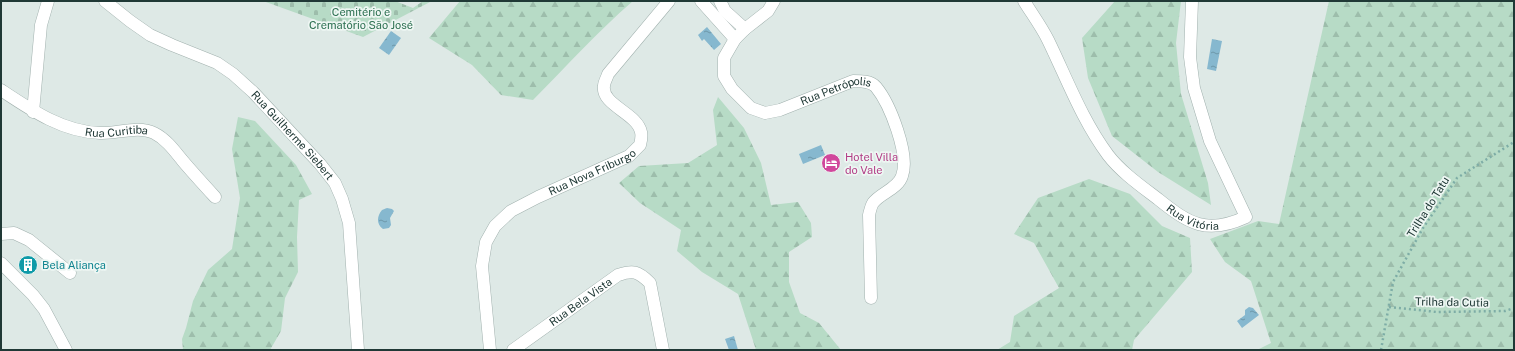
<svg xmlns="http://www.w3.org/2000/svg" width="1515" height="351" viewBox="0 0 1515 351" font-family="'Public Sans',sans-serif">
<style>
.forest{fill:url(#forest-firs)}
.cemetery{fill:url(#cemetery-stones)}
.water{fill:url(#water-ripples)}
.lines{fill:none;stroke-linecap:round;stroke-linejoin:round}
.minor-casing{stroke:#a1b1ae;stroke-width:13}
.path{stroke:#7eada6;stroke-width:2.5;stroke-dasharray:2 3;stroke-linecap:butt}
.minor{stroke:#fff;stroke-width:12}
.labels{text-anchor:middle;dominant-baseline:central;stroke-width:3.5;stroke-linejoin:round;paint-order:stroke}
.park-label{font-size:11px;fill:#2b6f50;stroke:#eef6f3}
.street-label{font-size:11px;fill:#203936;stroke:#eef6f3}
.hotel-label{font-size:11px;fill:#b23c85;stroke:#eef6f3;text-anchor:start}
.culture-label{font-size:11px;fill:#0d838f;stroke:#eef6f3;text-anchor:start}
</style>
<defs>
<pattern id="forest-firs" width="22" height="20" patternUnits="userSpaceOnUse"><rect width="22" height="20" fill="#b7dbc6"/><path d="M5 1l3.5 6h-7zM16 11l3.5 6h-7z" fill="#9dbdab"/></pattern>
<pattern id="cemetery-stones" width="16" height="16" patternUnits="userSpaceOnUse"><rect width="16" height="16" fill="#b7dbc6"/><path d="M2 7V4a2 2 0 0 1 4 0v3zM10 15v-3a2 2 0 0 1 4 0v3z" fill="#9dbdab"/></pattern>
<pattern id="water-ripples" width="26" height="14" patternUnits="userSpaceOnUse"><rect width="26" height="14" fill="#86b8cf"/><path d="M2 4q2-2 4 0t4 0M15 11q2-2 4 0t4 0" fill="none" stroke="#6d97a9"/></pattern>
</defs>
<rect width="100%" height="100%" fill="#dee9e6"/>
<g class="forest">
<path d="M460,1H633C597,32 566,67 533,100L501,95L472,65L429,38Z"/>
<polygon points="1115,1 1181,1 1176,43 1181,94 1208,183 1211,205 1158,172 1112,136 1088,78 1082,38"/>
<polygon points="1329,1 1514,1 1514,350 1257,350 1271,343 1251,281 1225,262 1210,239 1258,221 1279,224"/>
<polygon points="718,97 744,128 761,163 771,205 798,202 811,223 812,237 789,252 789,282 800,313 819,323 841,350 756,350 738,294 702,272 677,251 681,230 640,203 619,183 639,166 688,163 717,145 713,110"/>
<polygon points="238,117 255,121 296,165 312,194 299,200 297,237 298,272 285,298 281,331 270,350 183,350 182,339 186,328 193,301 208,270 232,249 240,198 232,149"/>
<polygon points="1089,179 1130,194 1162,226 1190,238 1192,272 1134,340 1132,350 997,350 1010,342 1014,316 1059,288 1034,243 1014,234 1038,198"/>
</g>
<polygon class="cemetery" points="263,1 395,1 413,8 423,1 432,1 363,37"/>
<g class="water">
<polygon points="707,27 721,44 714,50 704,39 702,41 698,35"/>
<polygon points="391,31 401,38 389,55 379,48"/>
<polygon points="1212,39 1222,41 1216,71 1207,69"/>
<polygon points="821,145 825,155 803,164 799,154"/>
<path d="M387,208L392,209L394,211L390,218L391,225L389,228L383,229C376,224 377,216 382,210Z"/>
<polygon points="1249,307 1253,308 1259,315 1242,328 1237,321 1245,315 1245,310"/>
<polygon points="734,336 738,350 729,350 725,339"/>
</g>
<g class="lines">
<g class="minor-casing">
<g id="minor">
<path id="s1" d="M105,1L130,21L150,35L172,45L217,63L233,74L253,92L320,164L335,183L342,199L349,223L358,350"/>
<polyline points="701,1 735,39"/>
<polyline points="720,1 725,11 745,29"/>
<path id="s2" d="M774,1L768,11L745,29L735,39L724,58V76L732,89L751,108L765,113L780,110L853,81C861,81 871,81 876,87C890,104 910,155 902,176C898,189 880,193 873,203C871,206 870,211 869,215L871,298"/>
<path id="s3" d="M1024,1C1032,14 1041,26 1048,40C1067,79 1082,120 1108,155C1121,172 1141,186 1158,199C1189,224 1207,235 1246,217L1210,141L1194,88L1190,57L1192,1"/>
<path id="s4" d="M1,90C31,110 63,132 100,133C117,134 138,125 154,133C166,139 174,150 182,160C193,173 204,185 215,197"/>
<polyline points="33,112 41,25 48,1"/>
<polyline points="1,234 14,233 29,240 70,273"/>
<polyline points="1,263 33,295 44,309 66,350"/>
<path id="s5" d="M490,350L482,266L486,242L495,226L511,211L538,197L629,156L640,145C641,141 642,136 641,132C637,113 601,105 604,86C604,82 607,78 608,74L669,1"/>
<path id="s6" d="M513,350L618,275C633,270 638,271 650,283L663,350"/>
</g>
</g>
<g class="path">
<polyline points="1389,307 1437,312 1505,311 1514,308"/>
<polyline points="1381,350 1393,282 1423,228 1457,178 1514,142"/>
</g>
<use href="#minor" class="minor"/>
</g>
<defs>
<g id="hotel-disc" transform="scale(1)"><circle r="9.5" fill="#d1479c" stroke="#eef6f3"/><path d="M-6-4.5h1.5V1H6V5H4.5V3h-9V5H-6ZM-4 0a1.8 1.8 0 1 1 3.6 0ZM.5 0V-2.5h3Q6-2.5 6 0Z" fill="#fff"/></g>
<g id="building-disc" transform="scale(1)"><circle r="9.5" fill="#0f9aa8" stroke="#eef6f3"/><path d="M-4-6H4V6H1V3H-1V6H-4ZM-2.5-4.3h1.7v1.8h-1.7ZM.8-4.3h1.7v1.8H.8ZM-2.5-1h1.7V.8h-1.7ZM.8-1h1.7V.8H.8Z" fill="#fff"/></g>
</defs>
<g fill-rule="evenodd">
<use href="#hotel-disc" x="831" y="163"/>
<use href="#building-disc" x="28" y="265"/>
</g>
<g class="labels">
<g class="park-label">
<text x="361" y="12">Cemitério e<tspan x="361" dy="13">Crematório São José</tspan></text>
</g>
<g class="street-label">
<text stroke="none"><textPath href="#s2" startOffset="227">Rua Petrópolis</textPath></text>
<text stroke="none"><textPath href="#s4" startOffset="126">Rua Curitiba</textPath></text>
<text stroke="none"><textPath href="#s1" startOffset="234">Rua Guilherme Siebert</textPath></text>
<text stroke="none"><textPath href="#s5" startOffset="239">Rua Nova Friburgo</textPath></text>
<text transform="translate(1428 207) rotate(-58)">Trilha do Tatu</text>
<text stroke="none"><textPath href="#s3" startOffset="283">Rua Vitória</textPath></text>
<text stroke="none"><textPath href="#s6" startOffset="83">Rua Bela Vista</textPath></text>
<text transform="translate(1452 302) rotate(1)">Trilha da Cutia</text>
</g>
<g class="hotel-label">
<text x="845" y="157">Hotel Villa<tspan x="845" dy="13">do Vale</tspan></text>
</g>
<g class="culture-label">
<text x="42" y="265">Bela Aliança</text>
</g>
</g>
<rect width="1515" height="351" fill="none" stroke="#203936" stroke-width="4"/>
</svg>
